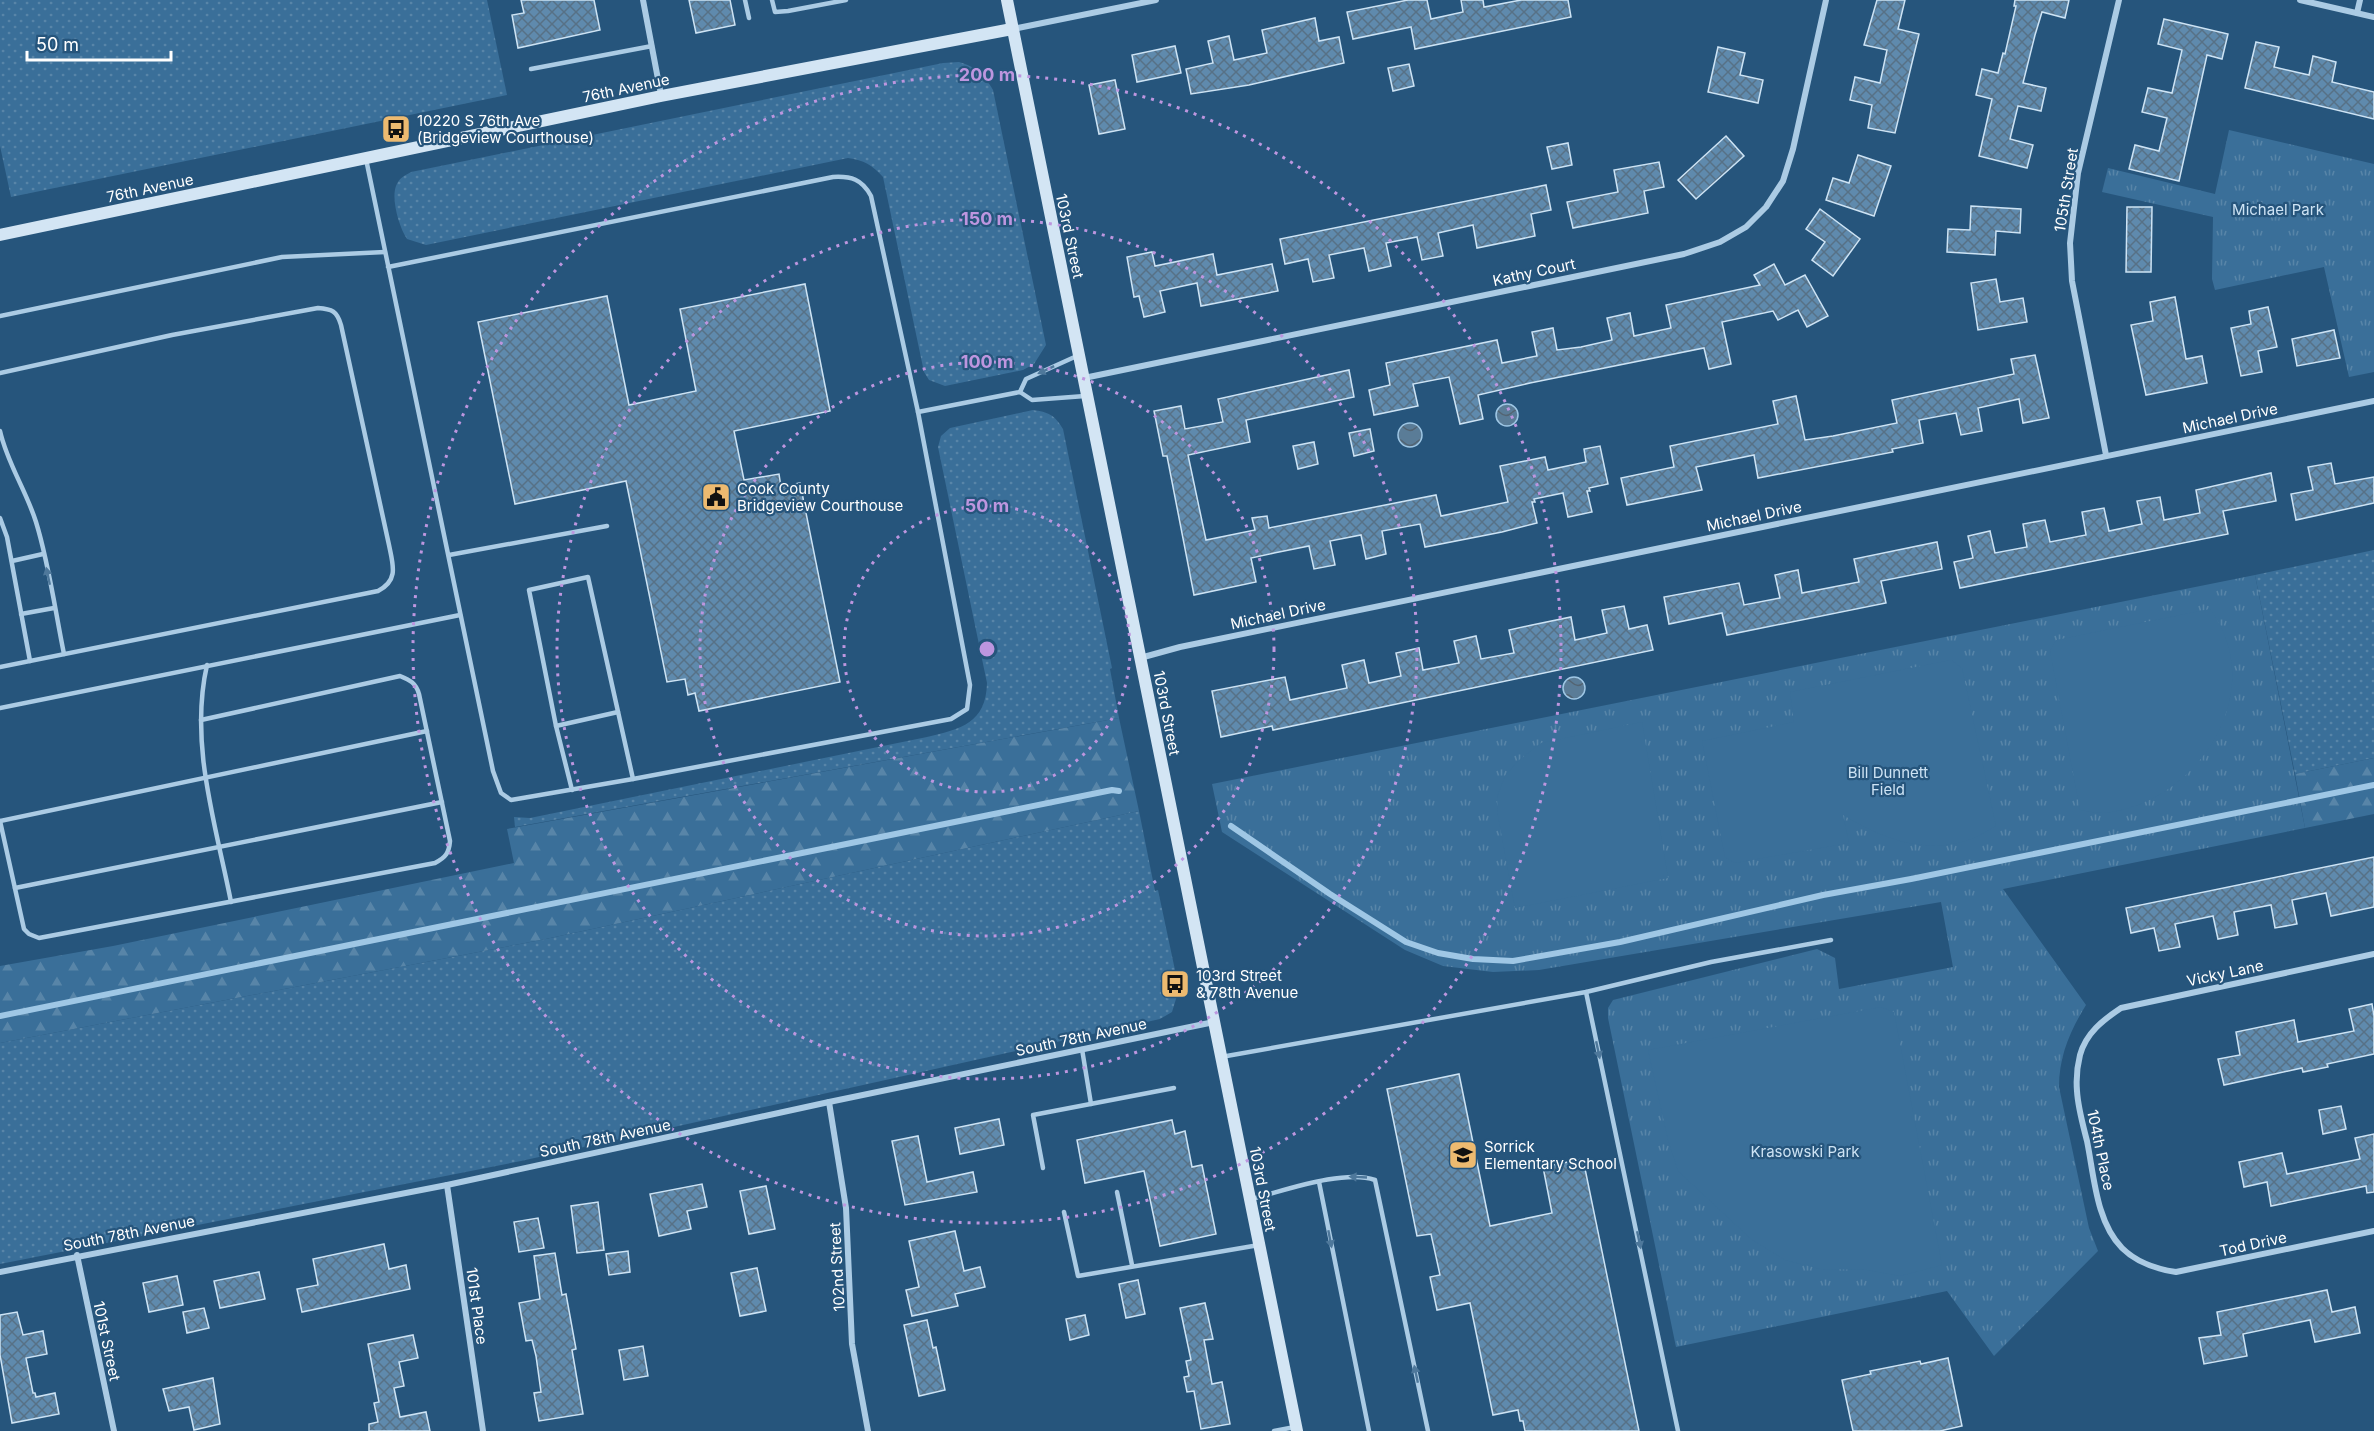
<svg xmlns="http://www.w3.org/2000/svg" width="2374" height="1431" viewBox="0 0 2374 1431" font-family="Inter,sans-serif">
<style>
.grass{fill:url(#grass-dots)}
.forest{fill:url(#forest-firs)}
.park{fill:url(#park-tufts)}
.garden{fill:#3a6f99}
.water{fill:url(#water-waves);stroke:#9fc7e5;stroke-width:1.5}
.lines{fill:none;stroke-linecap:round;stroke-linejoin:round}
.stream{stroke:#9fc7e5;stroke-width:6}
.building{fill:url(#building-cross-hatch);stroke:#cde3f4;stroke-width:1.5}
.lane{stroke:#abcbe4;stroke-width:4.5}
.street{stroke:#abcbe4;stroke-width:6}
.secondary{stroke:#d3e5f4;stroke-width:12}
.oneway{fill:#4e789b}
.ring{fill:none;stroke:#bd96df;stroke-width:3;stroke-dasharray:3 6}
.labels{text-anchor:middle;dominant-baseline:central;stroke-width:4.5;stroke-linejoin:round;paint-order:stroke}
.street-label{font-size:15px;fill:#fff;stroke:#26557c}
.poi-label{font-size:15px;fill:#fff;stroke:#26557c;text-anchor:start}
.park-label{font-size:15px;fill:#cde3f4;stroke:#26557c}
.centre{fill:#bd96df;stroke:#26557c;stroke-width:3}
.ring-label{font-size:18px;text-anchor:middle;font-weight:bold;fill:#bd96df;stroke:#26557c;stroke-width:4.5;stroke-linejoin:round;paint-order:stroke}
</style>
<defs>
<pattern id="grass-dots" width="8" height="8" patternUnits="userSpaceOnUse" patternTransform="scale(1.5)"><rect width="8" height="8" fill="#3a6f99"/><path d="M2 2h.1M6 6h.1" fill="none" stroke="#5885a8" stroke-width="1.8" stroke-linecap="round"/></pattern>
<pattern id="forest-firs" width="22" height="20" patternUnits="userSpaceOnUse" patternTransform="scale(1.5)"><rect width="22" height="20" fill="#3a6f99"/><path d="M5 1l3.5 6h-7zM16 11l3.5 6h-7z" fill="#5885a8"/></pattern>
<pattern id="park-tufts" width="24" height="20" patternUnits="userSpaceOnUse" patternTransform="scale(1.5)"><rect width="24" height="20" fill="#3a6f99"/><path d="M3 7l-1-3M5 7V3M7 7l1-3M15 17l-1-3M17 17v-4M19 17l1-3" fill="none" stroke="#5885a8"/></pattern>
<pattern id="water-waves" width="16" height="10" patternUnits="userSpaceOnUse" patternTransform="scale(1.5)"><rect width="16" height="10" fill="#5a7c97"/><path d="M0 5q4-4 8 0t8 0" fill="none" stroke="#536472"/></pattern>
<pattern id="building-cross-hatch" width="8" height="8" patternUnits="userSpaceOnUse" patternTransform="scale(1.5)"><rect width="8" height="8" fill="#5f8aad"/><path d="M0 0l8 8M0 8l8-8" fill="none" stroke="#577186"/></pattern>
</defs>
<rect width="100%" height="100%" fill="#26557c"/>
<g class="grass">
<polygon points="0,0 487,0 507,95 11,197 0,146"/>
<path d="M959,62C976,67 984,74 993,90L1046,345L1034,364L1023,370L945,386L929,380L924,372L883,177C872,165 864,160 848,158L426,245L407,239C399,227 391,199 396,186C399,178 404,176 411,172L943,63Z"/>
<path d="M1033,410C1048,412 1055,415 1063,429L1112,668L1110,669L1119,718L515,827L514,817L530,818L927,737C961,729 986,723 987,683L938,447L941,436L950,428Z"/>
<polygon points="2374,550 2374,758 2295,774 2255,575"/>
<polygon points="1139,811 1155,891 1158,890 1179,989 1172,1012 1160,1019 521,1161 0,1264 0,1043 541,940"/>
</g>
<g class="forest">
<polygon points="1119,718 1139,811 541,940 0,1043 0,966 113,946 514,863 507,829"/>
<polygon points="2374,758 2374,814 2305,828 2295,774"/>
</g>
<g class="park">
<polygon points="2229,130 2374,164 2374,372 2349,377 2324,267 2215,290 2212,279 2213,217 2102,192 2108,168 2215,194"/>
<path d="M2255,575L2305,828L2003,889L2086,1005C2070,1031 2059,1056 2059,1087L2089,1228L2098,1251L1994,1356L1947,1291L1676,1347L1608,1018V1008L1613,1000L1817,949L1835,958L1839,989L1953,967L1941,902L1539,970L1493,972L1443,966L1405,950L1222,832L1212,784Z"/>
</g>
<g class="garden">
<path d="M2210,609C2271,691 2197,805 2103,813C2096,813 2088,811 2080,810L2050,651L2056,640Z"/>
<path d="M1951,660L1962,668L1996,826C1988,830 1980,836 1971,839C1927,856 1881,838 1843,815L1849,843L1735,863L1725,857L1702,741L1794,722L1790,692Z"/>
<polygon points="1642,722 1668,878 1515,908 1498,816 1497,797 1505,776 1519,760 1541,743"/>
<polygon points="1881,1007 1894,1012 1942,1265 1900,1276 1867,1270 1820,1269 1785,1260 1751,1239 1678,1171 1668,1140 1648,1050"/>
</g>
<g class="water">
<circle cx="1507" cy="415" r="11"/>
<circle cx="1410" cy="435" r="12"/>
<circle cx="1574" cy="688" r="11"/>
</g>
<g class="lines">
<g class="stream">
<polyline points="1231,826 1330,894 1406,942 1438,953 1473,959 1513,961 1620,942 1823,895 1911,879 2374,785"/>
<polyline points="0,1016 1112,790 1119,791"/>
</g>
</g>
<g class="building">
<polygon points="521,0 594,0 600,30 518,48 512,15 524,13"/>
<polygon points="689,0 730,0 735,25 696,33"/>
<polygon points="1408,0 1427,0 1431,19 1463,12 1461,0 1483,0 1484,7 1521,0 1568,0 1571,17 1415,49 1411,27 1353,39 1347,12"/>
<polygon points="1877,0 1905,0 1898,29 1919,34 1895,133 1868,128 1872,105 1850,100 1855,77 1880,83 1887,50 1864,45"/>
<polygon points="2015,0 2069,0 2065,18 2042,12 2035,35 2023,83 2046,88 2041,111 2018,106 2010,139 2033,145 2027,168 1979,156 1992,99 1976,95 1982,69 1998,73 2003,53 2005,54 2016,6 2014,6"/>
<polygon points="1315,18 1319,41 1339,37 1344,63 1249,85 1191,94 1186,69 1213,63 1208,41 1229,36 1234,60 1267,53 1262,30"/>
<polygon points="2164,19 2228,34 2222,59 2207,55 2179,181 2129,169 2135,145 2159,151 2167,118 2142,112 2148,88 2172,93 2182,50 2158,44"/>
<polygon points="2256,42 2279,47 2274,67 2309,75 2313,56 2336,62 2332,82 2374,92 2374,119 2245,88"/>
<polygon points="1175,46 1181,73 1137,82 1132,55"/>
<polygon points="1718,47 1745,53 1740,75 1763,80 1758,103 1708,92"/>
<polygon points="1409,64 1414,86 1393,91 1388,68"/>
<polygon points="1115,80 1125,129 1099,134 1089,85"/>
<polygon points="1726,136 1744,156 1696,199 1678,180"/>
<polygon points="1568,143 1572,165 1552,169 1547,147"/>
<polygon points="1858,155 1891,166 1874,216 1826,200 1833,178 1849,183"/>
<polygon points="1659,162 1664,187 1644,191 1648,213 1573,228 1567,202 1618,192 1614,170"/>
<polygon points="1546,185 1551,210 1531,214 1535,236 1477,248 1473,225 1438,233 1443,256 1422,260 1417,237 1386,243 1391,266 1369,271 1364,248 1329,255 1334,278 1313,282 1308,259 1285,264 1280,239"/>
<polygon points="1971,206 2021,209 2020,233 1996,231 1995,255 1947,252 1948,229 1970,230"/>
<polygon points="2127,207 2152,207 2151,272 2126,272"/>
<polygon points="1820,209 1860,239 1833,276 1812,260 1825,242 1806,229"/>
<polygon points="1152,252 1155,266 1213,254 1217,275 1272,264 1278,291 1201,306 1197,283 1160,291 1165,312 1144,317 1139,296 1134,297 1127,257"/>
<polygon points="1774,264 1785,285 1805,275 1828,316 1807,327 1798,310 1778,320 1773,311 1722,322 1731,364 1709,369 1704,348 1530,383 1478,395 1483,419 1460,424 1449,377 1413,384 1418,406 1374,415 1369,390 1390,385 1386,363 1497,340 1502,363 1537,356 1532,332 1553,328 1557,350 1581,347 1612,340 1607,318 1630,313 1634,336 1671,328 1666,305 1760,285 1754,275"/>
<polygon points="1996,279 2000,302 2023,298 2027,322 1978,330 1971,283"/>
<polygon points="805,284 830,411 734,431 744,480 779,474 781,487 800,483 840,682 699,711 695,693 688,695 685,679 667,682 626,481 515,504 478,322 607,296 629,405 696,391 680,309"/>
<polygon points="2175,297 2186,359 2202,356 2207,383 2146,395 2131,325 2153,321 2150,302"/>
<polygon points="2268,307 2277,347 2258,351 2262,372 2241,376 2231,328 2251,324 2249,311"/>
<polygon points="2334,330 2340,358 2297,366 2292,339"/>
<polygon points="2035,355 2049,418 2023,423 2019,399 1978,408 1982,431 1961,435 1956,413 1919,420 1923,443 1892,449 1893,452 1758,478 1754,455 1696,467 1702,490 1627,505 1621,478 1674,467 1670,446 1778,424 1773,401 1796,396 1805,440 1833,436 1897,423 1892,400 2014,374 2011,359"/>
<polygon points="1349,370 1354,397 1246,420 1250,442 1188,455 1206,540 1255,530 1252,518 1267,516 1269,528 1436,495 1441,516 1508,502 1500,466 1545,457 1548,470 1586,462 1584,449 1600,446 1608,484 1589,488 1590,491 1587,491 1592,512 1568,517 1563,493 1534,499 1535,502 1532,502 1537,523 1502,532 1425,547 1420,524 1382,531 1386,554 1366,559 1361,535 1330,541 1335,565 1314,569 1309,546 1274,553 1251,558 1256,582 1194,595 1167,456 1163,456 1154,411 1181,406 1185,429 1223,422 1218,399"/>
<polygon points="1370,429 1374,451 1354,456 1349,433"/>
<polygon points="1314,442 1318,464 1298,469 1293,446"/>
<polygon points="2331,463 2335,484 2374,477 2374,503 2296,520 2291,494 2313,490 2308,467"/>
<polygon points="2271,473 2276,501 2223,511 2228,534 1960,588 1954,562 1973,558 1968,536 1990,531 1995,553 2027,547 2023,524 2045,520 2050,542 2086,535 2082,512 2104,508 2109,531 2142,524 2137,501 2160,497 2164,520 2200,513 2196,490"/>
<polygon points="1937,542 1942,569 1881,581 1886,603 1727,635 1722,613 1669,624 1664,597 1739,583 1744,605 1780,598 1775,575 1798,570 1802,593 1859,582 1854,559"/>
<polygon points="1624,606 1629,629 1647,625 1653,650 1273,730 1272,726 1221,737 1212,691 1285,677 1290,700 1318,694 1347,688 1342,665 1364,660 1369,683 1401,676 1396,653 1419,648 1423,670 1459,663 1454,641 1476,636 1481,659 1514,653 1509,630 1532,625 1571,617 1575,640 1607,633 1602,610"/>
<polygon points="2374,857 2374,907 2331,916 2326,893 2292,900 2297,924 2275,928 2271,905 2234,912 2238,935 2218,939 2213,916 2175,924 2180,947 2159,951 2154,928 2131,933 2126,908"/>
<polygon points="2372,1004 2374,1016 2374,1054 2327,1064 2328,1067 2303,1072 2302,1068 2224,1085 2218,1059 2240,1055 2236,1032 2294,1020 2298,1042 2354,1031 2349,1009"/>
<polygon points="1459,1074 1490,1226 1552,1213 1543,1167 1583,1159 1639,1431 1525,1431 1523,1421 1520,1421 1518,1410 1493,1415 1470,1303 1437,1310 1430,1277 1440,1275 1431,1234 1417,1236 1387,1089"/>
<polygon points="2341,1106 2346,1129 2323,1134 2319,1110"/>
<polygon points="999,1119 1004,1145 960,1154 955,1128"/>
<polygon points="1172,1120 1175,1134 1185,1131 1192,1167 1202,1165 1216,1234 1160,1246 1144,1171 1085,1183 1077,1140"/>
<polygon points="2374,1134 2374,1192 2367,1193 2366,1186 2271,1206 2267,1182 2244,1187 2239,1162 2282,1153 2287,1174 2360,1159 2355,1138"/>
<polygon points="918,1136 927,1182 973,1172 977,1192 905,1205 892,1141"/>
<polygon points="702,1184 707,1207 687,1211 691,1229 659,1236 650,1194"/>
<polygon points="766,1186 775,1229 749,1234 740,1191"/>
<polygon points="598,1202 604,1250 577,1253 571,1206"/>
<polygon points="538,1218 544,1248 519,1252 514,1222"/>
<polygon points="955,1231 964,1271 980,1267 985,1287 955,1294 958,1306 912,1316 906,1290 919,1287 909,1241"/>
<polygon points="384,1244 389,1269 406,1265 410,1289 302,1312 297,1289 318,1285 313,1259"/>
<polygon points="628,1251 630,1272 609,1275 606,1254"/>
<polygon points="555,1253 562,1295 566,1294 576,1349 572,1350 583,1414 539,1421 534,1393 541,1392 536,1356 532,1340 526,1341 519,1303 540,1299 534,1256"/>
<polygon points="757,1268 766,1311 740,1316 731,1273"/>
<polygon points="259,1272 265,1299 220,1308 214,1281"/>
<polygon points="177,1276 183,1305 149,1312 143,1283"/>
<polygon points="1138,1280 1145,1314 1126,1318 1119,1284"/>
<polygon points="2327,1290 2332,1312 2355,1307 2360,1333 2315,1342 2310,1320 2243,1334 2247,1356 2204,1364 2199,1338 2221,1335 2217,1312"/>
<polygon points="1205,1303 1213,1339 1204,1340 1212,1384 1222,1382 1230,1424 1201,1429 1194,1391 1187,1392 1184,1377 1189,1376 1186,1361 1191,1360 1180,1308"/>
<polygon points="204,1308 209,1328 187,1333 183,1312"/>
<polygon points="17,1312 23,1335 43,1331 47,1354 26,1358 33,1393 35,1393 36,1397 55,1393 59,1414 12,1423 0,1355 0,1315"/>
<polygon points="1085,1315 1089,1335 1070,1340 1066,1319"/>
<polygon points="927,1320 933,1348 936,1347 945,1390 919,1396 904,1325"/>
<polygon points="413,1335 418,1358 399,1362 404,1386 394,1388 400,1417 426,1412 430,1431 369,1431 369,1424 378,1422 374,1403 379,1402 368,1344"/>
<polygon points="643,1346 648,1376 624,1380 619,1350"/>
<polygon points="1948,1358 1962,1426 1940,1431 1853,1431 1842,1380 1871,1374 1870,1371 1920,1361 1921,1364"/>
<polygon points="213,1378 220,1424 194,1430 189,1407 169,1411 163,1389"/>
</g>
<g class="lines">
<g class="lane">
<polyline points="745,0 749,18"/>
<polyline points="772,0 775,12 788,11 846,0"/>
<polyline points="531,69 652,46"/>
<path d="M366,159C407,363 450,567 493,771L501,793L511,800L633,779L951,719L967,709L970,685L918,412L871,196C862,179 851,176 833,177L388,267"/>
<polyline points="0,316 282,257 385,252"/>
<path d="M0,373L172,335L318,308C332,309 337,311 341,325L389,545C393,565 399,580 378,591L0,667"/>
<polyline points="1020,392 1026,379 1079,355"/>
<polyline points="918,412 1020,392 1032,400 1085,396"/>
<path d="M0,431C7,463 26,490 36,522C49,564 55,610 64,654"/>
<polyline points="0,518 7,537 30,661"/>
<polyline points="449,555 607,526"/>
<polyline points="12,561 43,554"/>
<polyline points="21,614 54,608"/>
<path d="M207,665C189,744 216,825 231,902"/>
<polyline points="0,708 460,615"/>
<polyline points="556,726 618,712"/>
<polyline points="572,790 556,726 529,590 588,577 633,779"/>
<path d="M0,821L24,929L29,934L39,938L435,863C446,857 449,853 450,841L419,694C416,683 410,680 400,676L201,720"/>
<polyline points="0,821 427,731"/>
<polyline points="15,888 442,802"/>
<polyline points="1586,992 1678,1431"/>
<polyline points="1082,1049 1091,1104"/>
<polyline points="1221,1057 1586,992 1711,962 1831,940"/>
<polyline points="1043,1168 1033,1115 1174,1088"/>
<polyline points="1319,1182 1369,1431"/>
<polyline points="1117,1192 1132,1265"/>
<path d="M1251,1199C1284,1191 1343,1169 1375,1180L1428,1431"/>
<polyline points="1064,1212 1078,1276 1259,1245"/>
<polyline points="1274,1431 1295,1427"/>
</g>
<g class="street">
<polyline points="643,0 661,95"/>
<polyline points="2300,0 2374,17"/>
<polyline points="2357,13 2360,0"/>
<polyline points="1013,29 1156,0"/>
<polyline points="1084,378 1684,254 1720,242 1746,227 1766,207 1783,181 1793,149 1826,0"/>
<polyline points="2106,455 2072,281 2070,243 2078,173 2119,0"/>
<polyline points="1140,658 1180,647 2374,401"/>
<path d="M2374,954L2121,1008C2103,1020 2086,1033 2080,1055C2077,1067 2076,1079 2077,1091C2078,1108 2083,1125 2087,1141C2094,1175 2096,1222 2122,1248C2137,1263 2156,1269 2176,1272L2374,1231"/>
<polyline points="829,1102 846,1208 852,1344 868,1431"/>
<polyline points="447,1185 483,1431"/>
<polyline points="77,1255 114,1431"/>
<polyline points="0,1272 447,1185 829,1102 1214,1022"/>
</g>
<g class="secondary">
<polyline points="1007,0 1297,1431"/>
<polyline points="0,235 661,96 1012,29"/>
</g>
</g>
<defs><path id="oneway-solid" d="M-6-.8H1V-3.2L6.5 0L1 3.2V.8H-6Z" transform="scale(1.5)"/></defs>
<g class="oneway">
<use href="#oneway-solid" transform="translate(1046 370) rotate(155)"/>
<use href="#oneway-solid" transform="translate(48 576) rotate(-102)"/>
<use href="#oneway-solid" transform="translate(1598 1050) rotate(78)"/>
<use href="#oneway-solid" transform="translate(1358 1177) rotate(-177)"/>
<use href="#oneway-solid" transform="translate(1330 1239) rotate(79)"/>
<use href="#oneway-solid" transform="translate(1639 1240) rotate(78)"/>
<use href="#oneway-solid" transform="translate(1416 1374) rotate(-102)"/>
</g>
<g class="ring">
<circle cx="987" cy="649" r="143"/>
<circle cx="987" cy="649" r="287"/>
<circle cx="987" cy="649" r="430"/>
<circle cx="987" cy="649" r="574"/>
</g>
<defs>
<g id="bus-square" transform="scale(1.5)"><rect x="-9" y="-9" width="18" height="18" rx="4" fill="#edba70" stroke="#26557c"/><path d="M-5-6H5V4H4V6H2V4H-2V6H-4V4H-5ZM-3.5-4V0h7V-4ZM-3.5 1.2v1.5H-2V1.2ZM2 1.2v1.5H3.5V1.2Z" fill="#111"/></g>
<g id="civic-square" transform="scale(1.5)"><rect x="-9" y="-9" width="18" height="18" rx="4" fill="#edba70" stroke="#26557c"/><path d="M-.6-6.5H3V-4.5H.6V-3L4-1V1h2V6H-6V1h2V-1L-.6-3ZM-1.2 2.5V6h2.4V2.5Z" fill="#111"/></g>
<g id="school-square" transform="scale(1.5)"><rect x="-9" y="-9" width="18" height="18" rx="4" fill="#edba70" stroke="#26557c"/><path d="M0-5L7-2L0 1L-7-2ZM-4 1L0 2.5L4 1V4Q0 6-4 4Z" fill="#111"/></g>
</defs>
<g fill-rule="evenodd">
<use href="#bus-square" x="396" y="129"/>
<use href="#civic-square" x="716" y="497"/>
<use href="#bus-square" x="1175" y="984"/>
<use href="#school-square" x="1463" y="1155"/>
</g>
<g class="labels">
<g class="street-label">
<text transform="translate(626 88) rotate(-12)">76th Avenue</text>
<text transform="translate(150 188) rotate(-12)">76th Avenue</text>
<text transform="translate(2066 190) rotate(-81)">105th Street</text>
<text transform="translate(1070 236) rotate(78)">103rd Street</text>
<text transform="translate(1534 272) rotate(-12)">Kathy Court</text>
<text transform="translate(2230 418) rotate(-12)">Michael Drive</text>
<text transform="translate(1754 516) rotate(-12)">Michael Drive</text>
<text transform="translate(1278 614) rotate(-12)">Michael Drive</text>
<text transform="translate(1167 713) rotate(79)">103rd Street</text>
<text transform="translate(2225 973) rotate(-12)">Vicky Lane</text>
<text transform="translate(1081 1037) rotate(-12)">South 78th Avenue</text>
<text transform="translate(605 1138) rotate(-12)">South 78th Avenue</text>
<text transform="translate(2101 1150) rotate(78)">104th Place</text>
<text transform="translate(1263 1189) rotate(79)">103rd Street</text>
<text transform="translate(129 1233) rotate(-11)">South 78th Avenue</text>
<text transform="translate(2253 1244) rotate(-12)">Tod Drive</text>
<text transform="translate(837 1267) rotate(-93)">102nd Street</text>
<text transform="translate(477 1306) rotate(82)">101st Place</text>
<text transform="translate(107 1341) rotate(78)">101st Street</text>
</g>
<g class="poi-label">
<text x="417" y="120">10220 S 76th Ave<tspan x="417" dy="17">(Bridgeview Courthouse)</tspan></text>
<text x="737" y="488">Cook County<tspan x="737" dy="17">Bridgeview Courthouse</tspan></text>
<text x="1196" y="975">103rd Street<tspan x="1196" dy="17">&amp; 78th Avenue</tspan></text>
<text x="1484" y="1146">Sorrick<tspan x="1484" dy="17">Elementary School</tspan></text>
</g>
<g class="park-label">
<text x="2278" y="209">Michael Park</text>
<text x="1888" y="772">Bill Dunnett<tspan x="1888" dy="17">Field</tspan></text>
<text x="1805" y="1151">Krasowski Park</text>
</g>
</g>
<circle cx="987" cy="649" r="9" class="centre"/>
<g class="ring-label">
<text x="987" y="81">200 m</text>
<text x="987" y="225">150 m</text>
<text x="987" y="368">100 m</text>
<text x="987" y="512">50 m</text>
</g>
<path d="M27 51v9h144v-9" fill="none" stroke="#ffffff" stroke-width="3"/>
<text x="36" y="51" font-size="18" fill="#ffffff" stroke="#26557c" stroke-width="4.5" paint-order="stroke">50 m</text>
</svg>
